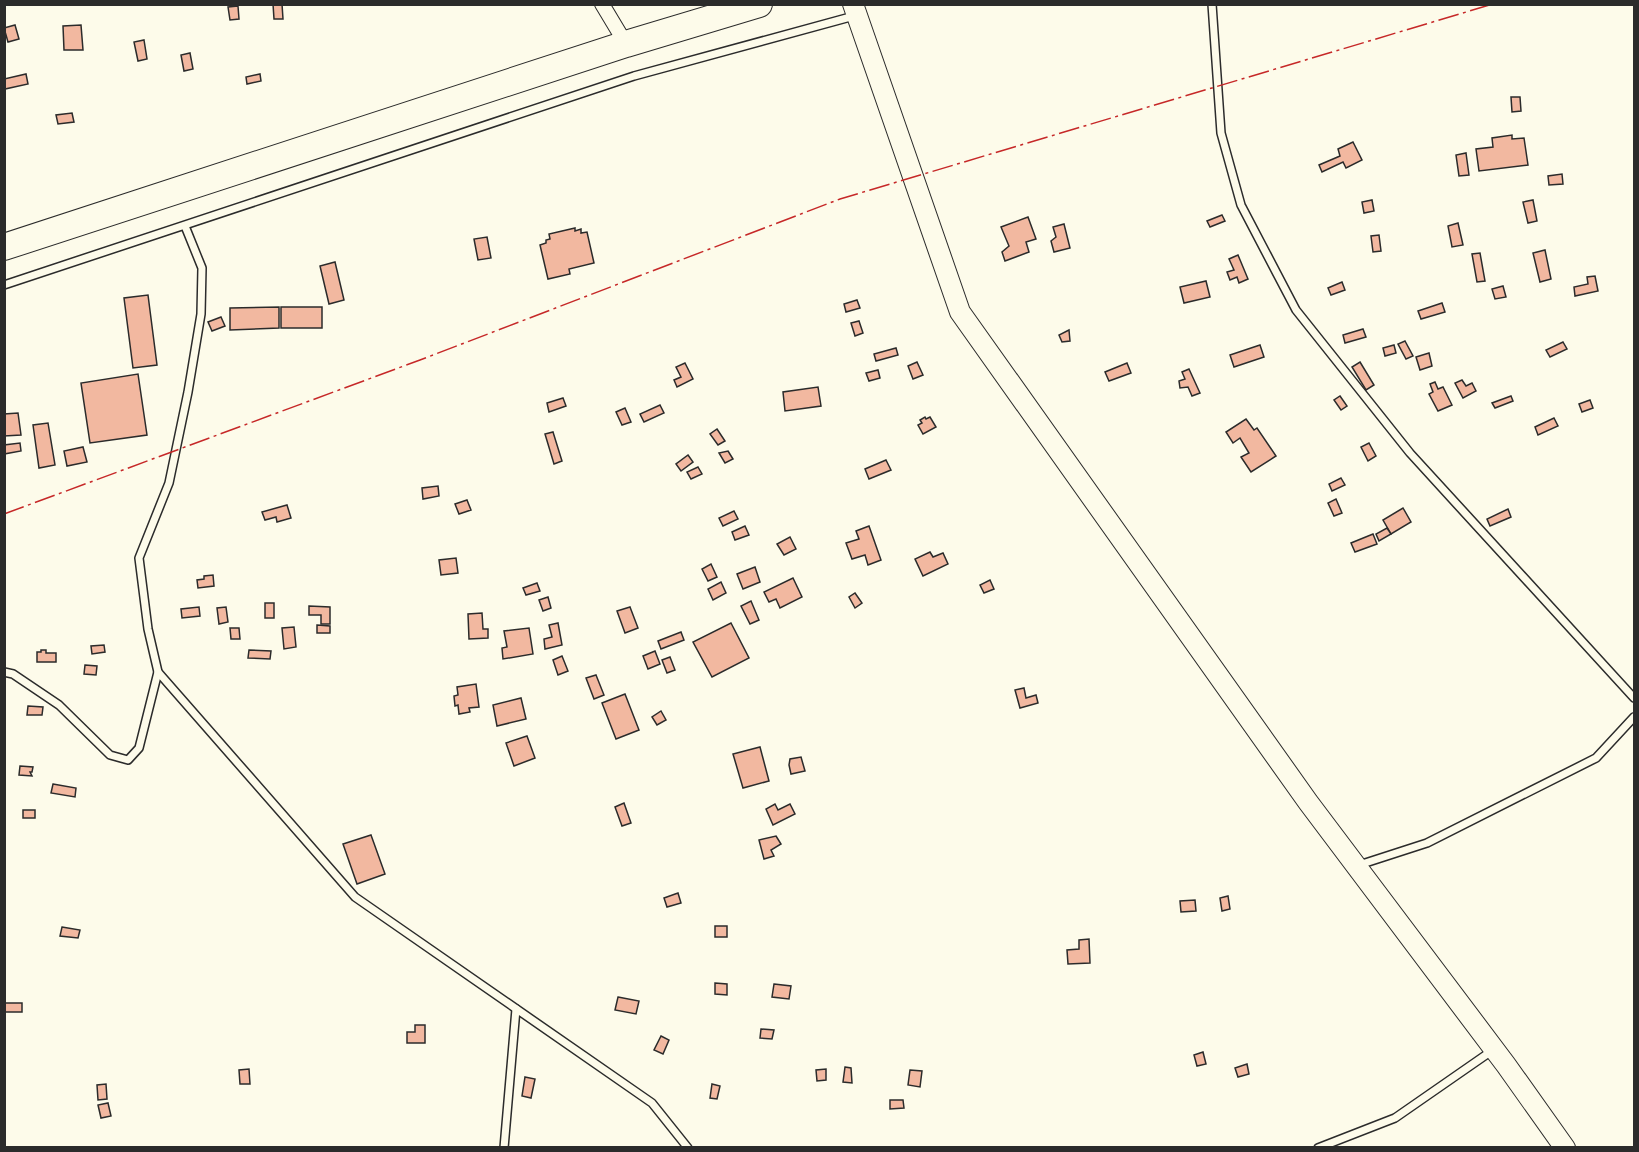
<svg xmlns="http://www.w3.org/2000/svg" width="1639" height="1152" viewBox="0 0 1639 1152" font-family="'Archivo Narrow',sans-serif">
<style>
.building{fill:#f2b8a0;stroke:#2b2b2b;stroke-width:1.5}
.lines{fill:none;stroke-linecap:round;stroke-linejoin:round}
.lane-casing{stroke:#2b2b2b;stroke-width:10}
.street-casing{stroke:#2b2b2b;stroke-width:16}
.secondary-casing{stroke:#2b2b2b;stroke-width:22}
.highway-casing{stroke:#2b2b2b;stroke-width:28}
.lane{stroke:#fdfbea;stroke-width:7}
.street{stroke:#fdfbea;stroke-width:14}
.secondary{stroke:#fdfbea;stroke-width:20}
.highway{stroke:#fdfbea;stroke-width:26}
.power{stroke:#c62828;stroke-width:1.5;stroke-dasharray:21 4.5 3 4.5;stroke-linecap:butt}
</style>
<rect width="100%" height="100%" fill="#fdfbea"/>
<g class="building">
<polygon points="273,4 282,4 283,19 274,19"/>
<polygon points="238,6 239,19 230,20 228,7"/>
<polygon points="15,25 19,39 8,42 4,28"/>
<polygon points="81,25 83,50 64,50 63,26"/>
<polygon points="144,40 147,59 138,61 134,42"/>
<polygon points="190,53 193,69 184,71 181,55"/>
<polygon points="26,74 28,84 5,89 4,79"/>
<polygon points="260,74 261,81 247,84 246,77"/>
<polygon points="1511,97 1520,97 1521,111 1512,112"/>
<polygon points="72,113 74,122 58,124 56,115"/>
<polygon points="1512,135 1512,139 1524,138 1528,165 1479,171 1476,149 1493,147 1492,138"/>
<polygon points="1353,142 1362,160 1346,168 1343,162 1322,172 1319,165 1340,156 1338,149"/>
<polygon points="1466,153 1469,175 1459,176 1456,155"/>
<polygon points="1562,174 1563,184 1549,185 1548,176"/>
<polygon points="1372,200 1374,211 1364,213 1362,202"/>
<polygon points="1533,200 1537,221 1528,223 1523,202"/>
<polygon points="1222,215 1225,221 1210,227 1207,221"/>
<polygon points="1028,217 1036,239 1026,242 1029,252 1005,261 1002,252 1009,246 1001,227"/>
<polygon points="1458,223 1463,245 1452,247 1448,226"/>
<polygon points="1064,224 1070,248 1054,252 1051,241 1056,237 1053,227"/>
<polygon points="575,228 575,231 581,229 581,233 587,232 594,263 569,269 570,274 548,279 540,245 546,243 546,240 550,239 549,234"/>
<polygon points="1379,235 1381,251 1373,252 1371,236"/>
<polygon points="487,237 491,258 478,260 474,239"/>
<polygon points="1545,250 1551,279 1540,282 1533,253"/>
<polygon points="1480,253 1485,281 1477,282 1472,254"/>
<polygon points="1238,255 1248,279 1239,283 1237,277 1230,280 1227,272 1234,270 1229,259"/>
<polygon points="335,262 344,300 329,304 320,266"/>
<polygon points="1595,276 1598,291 1575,296 1574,287 1588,284 1587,277"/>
<polygon points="1206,281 1210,297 1184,303 1180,287"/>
<polygon points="1342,282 1345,290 1331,295 1328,288"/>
<polygon points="1503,286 1506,297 1495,299 1492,289"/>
<polygon points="148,295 157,365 133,368 124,298"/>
<polygon points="857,300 860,308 846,312 844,304"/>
<polygon points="1442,303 1445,312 1421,319 1418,311"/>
<polygon points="279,307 279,328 230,330 230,308"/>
<rect x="281" y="307" width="41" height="21"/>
<polygon points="221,317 225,326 212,331 208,322"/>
<polygon points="859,321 863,333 855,336 851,323"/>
<polygon points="1363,329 1366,337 1345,343 1343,335"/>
<polygon points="1069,330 1070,341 1062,342 1059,335"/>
<polygon points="1405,341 1413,356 1406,359 1398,344"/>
<polygon points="1563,342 1567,349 1550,357 1546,350"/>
<polygon points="1260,345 1264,357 1234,367 1230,355"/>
<polygon points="1394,345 1396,353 1385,356 1383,348"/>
<polygon points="896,348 898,355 876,361 874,354"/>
<polygon points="1429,353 1432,366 1420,370 1416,357"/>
<polygon points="917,362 923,375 913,379 908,366"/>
<polygon points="1360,362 1374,385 1366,390 1352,367"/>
<polygon points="685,363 693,379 677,387 674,380 681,377 676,367"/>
<polygon points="1127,363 1131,373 1109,381 1105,372"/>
<polygon points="1189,369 1200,393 1192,396 1188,387 1180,388 1179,381 1185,379 1182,372"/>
<polygon points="878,370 880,378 869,381 866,373"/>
<polygon points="138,374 147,435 90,443 81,383"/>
<polygon points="1462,380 1466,386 1472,383 1476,391 1463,398 1455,383"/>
<polygon points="1435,382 1438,389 1443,387 1452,405 1438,411 1429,394 1433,392 1430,384"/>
<polygon points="818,387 821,406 785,411 783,392"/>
<polygon points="1340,396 1347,406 1341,410 1334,400"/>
<polygon points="1511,396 1513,401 1495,408 1492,403"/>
<polygon points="563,398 566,406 549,412 547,403"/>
<polygon points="1590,400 1593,408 1582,412 1579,404"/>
<polygon points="660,405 664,413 644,422 640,414"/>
<polygon points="625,408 631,422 622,425 616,412"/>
<polygon points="18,413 21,435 4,436 4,414"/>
<polygon points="925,417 926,419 930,417 936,427 923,434 918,425 922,423 920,420"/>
<polygon points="1554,418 1558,426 1538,435 1535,427"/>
<polygon points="1246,419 1254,430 1257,428 1276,456 1251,472 1241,457 1249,453 1240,438 1233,443 1226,432"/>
<polygon points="48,423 55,465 39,468 33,425"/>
<polygon points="717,429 725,441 718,445 710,434"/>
<polygon points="553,432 562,461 554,464 545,434"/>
<polygon points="20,443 21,451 4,454 4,445"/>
<polygon points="1369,443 1376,456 1368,461 1361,447"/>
<polygon points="83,447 87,462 67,466 64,451"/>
<polygon points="728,451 733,459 725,463 719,453"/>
<polygon points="688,455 693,462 681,471 676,464"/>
<polygon points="886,460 891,470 869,479 865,469"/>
<polygon points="698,467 702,474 691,479 687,472"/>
<polygon points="1341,478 1345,485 1332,491 1329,484"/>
<polygon points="438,486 439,496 423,499 422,488"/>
<polygon points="1336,499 1342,513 1334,516 1328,503"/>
<polygon points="467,500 471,510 459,514 455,504"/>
<polygon points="287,505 291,518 277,522 276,517 265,520 262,512"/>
<polygon points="1403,508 1411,522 1391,534 1383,520"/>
<polygon points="1508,509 1511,517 1490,526 1487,519"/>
<polygon points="734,511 738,519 723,526 719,518"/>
<polygon points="745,526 749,535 735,540 732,532"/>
<polygon points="869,526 881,560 868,565 865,555 852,559 846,543 859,539 856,531"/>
<polygon points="1387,528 1391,534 1379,541 1376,534"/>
<polygon points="1373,534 1377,544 1355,552 1351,543"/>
<polygon points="790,537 796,549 784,555 777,544"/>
<polygon points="930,552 933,557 943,553 948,564 923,576 915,559"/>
<polygon points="456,558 458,573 441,575 439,560"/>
<polygon points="711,564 717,577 708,581 702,569"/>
<polygon points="755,567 760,582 743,589 737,574"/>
<polygon points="213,575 214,586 198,588 197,580 204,579 204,576"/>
<polygon points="793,578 802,597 780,608 776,599 769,602 764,592"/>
<polygon points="990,580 994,589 984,593 980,585"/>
<polygon points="721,582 726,593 713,600 708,589"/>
<polygon points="537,583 540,591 526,595 523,588"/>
<polygon points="855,593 862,603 855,608 849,597"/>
<polygon points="548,597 551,608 543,611 539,600"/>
<polygon points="751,601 759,620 750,624 741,606"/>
<rect x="265" y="603" width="9" height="15"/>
<polygon points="309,606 330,607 330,624 321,624 321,615 309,615"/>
<polygon points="199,607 200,616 182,618 181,609"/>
<polygon points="226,607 228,622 219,624 217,608"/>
<polygon points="630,607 638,628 625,633 617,611"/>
<polygon points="482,613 483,629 488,629 488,638 469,639 468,614"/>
<polygon points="558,623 562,645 545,649 544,639 552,637 549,625"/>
<polygon points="731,623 749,658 712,677 693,642"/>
<polygon points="317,625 330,626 330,633 317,633"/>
<polygon points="294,627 296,647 284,649 282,628"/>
<polygon points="230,628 239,628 240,639 231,639"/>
<polygon points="529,628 533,654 503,659 502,648 507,647 504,631"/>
<polygon points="681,632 684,640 661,649 658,641"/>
<polygon points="104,645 105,652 92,654 91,646"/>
<polygon points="41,650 46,650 46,653 56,653 56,662 37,662 37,652 41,652"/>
<polygon points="249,650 271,651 270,659 248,658"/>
<polygon points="655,651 660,664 648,669 643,656"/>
<polygon points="562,656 568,671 558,675 553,660"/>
<polygon points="670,657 675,670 667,673 662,660"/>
<polygon points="85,665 97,666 96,675 84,674"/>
<polygon points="596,675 604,695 594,699 586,678"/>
<polygon points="476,684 479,707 469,708 470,712 459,714 458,705 455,706 454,696 458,695 457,687"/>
<polygon points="1024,688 1026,698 1036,695 1038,703 1020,708 1015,690"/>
<polygon points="625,694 639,730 616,739 602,703"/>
<polygon points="521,698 526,719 497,726 493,705"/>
<polygon points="28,706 43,707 42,715 27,715"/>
<polygon points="661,711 666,720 657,725 652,717"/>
<polygon points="527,736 535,758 514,766 506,743"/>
<polygon points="760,747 769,781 743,788 733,754"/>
<polygon points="801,757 805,771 791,774 789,765 790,759"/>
<polygon points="20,766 33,767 32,772 30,772 32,776 19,775"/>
<polygon points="53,784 76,788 75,797 51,793"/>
<polygon points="624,803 631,823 622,826 615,807"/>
<polygon points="775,804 778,810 790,804 795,814 773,825 766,809"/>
<rect x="23" y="810" width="12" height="8"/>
<polygon points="371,835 385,874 357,884 343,844"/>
<polygon points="776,836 781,844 771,850 774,856 764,859 759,840"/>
<polygon points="678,893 681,903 667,907 664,898"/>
<polygon points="1228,896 1230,909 1222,911 1220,898"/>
<polygon points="1195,900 1196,911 1181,912 1180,901"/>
<rect x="715" y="926" width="12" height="11"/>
<polygon points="62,927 80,930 78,938 60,936"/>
<polygon points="1089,939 1090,963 1068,964 1067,950 1079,949 1079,940"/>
<polygon points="715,983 727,984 727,995 715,994"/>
<polygon points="774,984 791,986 789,999 772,997"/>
<polygon points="618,997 639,1001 636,1014 615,1010"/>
<rect x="4" y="1003" width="18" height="9"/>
<polygon points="415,1025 425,1025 425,1043 407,1043 407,1032 415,1032"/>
<polygon points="761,1029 774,1030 772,1039 760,1038"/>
<polygon points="661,1036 669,1040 663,1054 654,1050"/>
<polygon points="1203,1052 1206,1064 1197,1066 1194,1055"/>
<polygon points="1247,1064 1249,1074 1238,1077 1235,1068"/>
<polygon points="845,1067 851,1068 852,1083 843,1082"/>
<polygon points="249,1069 250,1084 240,1084 239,1070"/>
<polygon points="826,1069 826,1080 817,1081 816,1070"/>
<polygon points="910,1070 922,1071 920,1087 908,1085"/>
<polygon points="525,1077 535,1079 531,1098 522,1096"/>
<polygon points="106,1084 107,1099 98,1100 97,1085"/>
<polygon points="712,1084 720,1086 717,1099 710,1098"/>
<polygon points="890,1100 903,1100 904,1108 890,1109"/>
<polygon points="108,1103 111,1116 101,1118 98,1105"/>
</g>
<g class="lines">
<g class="lane-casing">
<g id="lane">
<polyline points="1212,4 1221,133 1241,205 1296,310 1410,453 1634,698"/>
<polyline points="185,226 202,268 201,314 188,392 169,483 139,558 148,629 158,672 355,897 652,1103 688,1148"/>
<polyline points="4,285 634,76 854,16"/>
<polyline points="4,672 13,674 59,705 110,755 128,760 139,748 158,672"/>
<polyline points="1359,865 1427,843 1596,758 1634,717"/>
<polyline points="504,1148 516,1009"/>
<polyline points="1318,1148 1395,1118 1493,1050"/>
</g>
</g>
<g class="street-casing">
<polyline id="street" points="602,4 626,44"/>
</g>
<g class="secondary-casing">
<polyline id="secondary" points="853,4 960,312 1308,802 1506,1065 1565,1148"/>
</g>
<g class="highway-casing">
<polyline id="highway" points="4,247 626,44 759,4"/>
</g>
<use href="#lane" class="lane"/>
<use href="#street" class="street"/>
<use href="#secondary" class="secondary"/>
<use href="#highway" class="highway"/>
<polyline class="power" points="4,514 420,360 840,199 1493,4"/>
</g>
<rect width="1639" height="1152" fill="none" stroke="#2b2b2b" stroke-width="12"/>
</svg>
